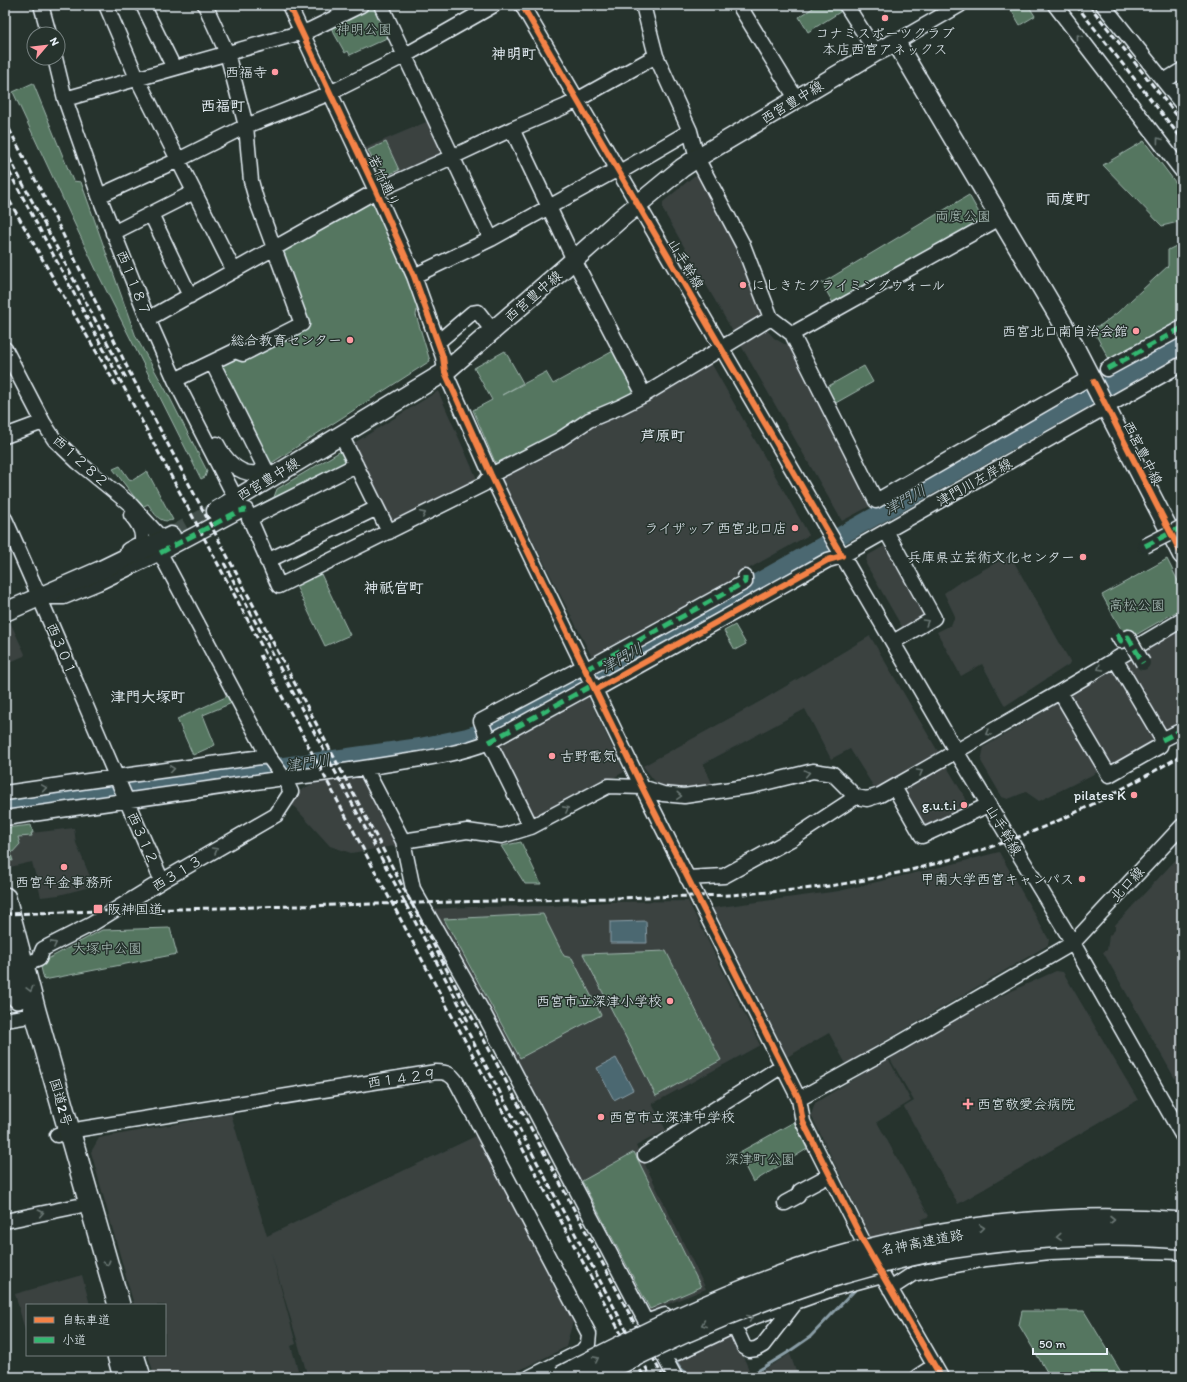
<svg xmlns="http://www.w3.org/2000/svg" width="1187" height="1382" viewBox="0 0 1187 1382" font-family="Itim,'Klee One',sans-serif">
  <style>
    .built { fill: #3a4241 }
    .green { fill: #557660; stroke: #9eb4ac }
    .water { fill: #4b6771; stroke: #8a9ea7 }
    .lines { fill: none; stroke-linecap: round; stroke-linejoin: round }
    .stream { stroke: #8a9ea7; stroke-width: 3 }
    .river { stroke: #4b6771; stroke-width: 18 }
    .major-tunnel { stroke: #43504b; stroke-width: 18; stroke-dasharray: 18 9; stroke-linecap: butt }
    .minor-casing { stroke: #e8f1f8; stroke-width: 17 }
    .major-casing { stroke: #e8f1f8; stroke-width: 21 }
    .highway-casing { stroke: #e8f1f8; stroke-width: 24 }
    .minor { stroke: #26332d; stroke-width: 14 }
    .major { stroke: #26332d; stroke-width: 18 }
    .highway { stroke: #26332d; stroke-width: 21 }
    .rail { stroke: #e8f1f8; stroke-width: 3; stroke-dasharray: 6 3; stroke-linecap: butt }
    .minor-bridge-casing { stroke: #e8f1f8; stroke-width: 17; stroke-linecap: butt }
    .highway-bridge-casing { stroke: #e8f1f8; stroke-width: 24; stroke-linecap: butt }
    .minor-bridge { stroke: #26332d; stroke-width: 14 }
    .highway-bridge { stroke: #26332d; stroke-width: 21 }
    .quiet { stroke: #33b770; stroke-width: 5; stroke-dasharray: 10 5; stroke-linecap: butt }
    .cycleway-casing { stroke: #26332d; stroke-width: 8 }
    .cycleway { stroke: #f48246; stroke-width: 6 }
    .oneway { stroke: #6a7674 }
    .poi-dot { fill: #ff9aa2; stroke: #26332d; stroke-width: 1.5 }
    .labels { text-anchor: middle; stroke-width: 3; stroke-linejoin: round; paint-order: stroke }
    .park-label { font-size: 14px; fill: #adc0bb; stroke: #26332d }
    .poi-label { font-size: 14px; fill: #e8f1f8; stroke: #26332d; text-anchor: end }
    .street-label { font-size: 14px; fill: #e8f1f8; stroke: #26332d }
    .neighbourhood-label { font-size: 15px; font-weight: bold; fill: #e8f1f8; stroke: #26332d }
    .water-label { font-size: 15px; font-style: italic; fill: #a9bac2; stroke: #26332d }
  </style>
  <rect width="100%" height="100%" fill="#26332d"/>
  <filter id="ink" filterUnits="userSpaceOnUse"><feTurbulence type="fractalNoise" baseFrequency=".025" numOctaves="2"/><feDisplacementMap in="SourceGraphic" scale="8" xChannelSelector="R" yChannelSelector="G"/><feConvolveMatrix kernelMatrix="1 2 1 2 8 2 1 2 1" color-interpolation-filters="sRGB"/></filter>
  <g filter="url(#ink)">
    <path class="built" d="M431 120 445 150 444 157 384 184 378 182 363 149Z
      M694 176H700L745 258 764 313 765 328 774 338 784 344 791 345 872 505 842 521 663 210V202Z
      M711 363 809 535 741 573 743 578 593 659 501 478 562 444 595 423 654 398V395Z
      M438 391 477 479 393 520 387 519 351 445Z
      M884 546 891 549 925 612 923 619 909 627H902L866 564 867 556Z
      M1010 555 1071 663 1005 706 982 664 961 676 937 632 951 625 955 616 944 593 957 584Z
      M11 624 25 654 24 656 5 664V626Z
      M1182 629V724L1096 773 1039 801 1026 792 1008 799 1002 797 981 761 984 747Z
      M870 636 970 806 925 831 896 782 877 792 850 749 831 759 805 709 703 764 713 785 671 789 657 784 643 766 761 701Z
      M586 692 624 772 536 820 496 741Z
      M349 777 365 778 400 845 351 853 330 846 290 802 296 793 319 780Z
      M74 828 76 843 94 886 59 895 41 897 32 862 10 867 8 860 10 861V854L20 844 18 837 31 836V833Z
      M999 852 1049 940 1048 945 846 1064 829 1033 787 1057 713 908 839 891 953 864Z
      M1182 853V1091L1103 952 1107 950 1109 936 1115 930V925Z
      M688 901 760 1045 652 1104 666 1130 636 1146 706 1289 648 1312 430 909 470 907 551 906 608 902Z
      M1056 971 1063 972 1138 1100 958 1204 904 1107 914 1101 889 1057 972 1009Z
      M888 1058 911 1101 877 1122 929 1216 921 1220 923 1228 872 1240 811 1115 815 1103Z
      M231 1114 267 1236 478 1135 574 1317 566 1347 506 1377H308L271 1252 296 1344 291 1346 300 1377H155L148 1355H165V1305H134L91 1152 99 1138Z
      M82 1275 90 1305H27V1337L15 1294Z
      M732 1332 750 1372 740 1377H698L694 1376 681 1367 675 1358Z
      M790 1354 798 1377H752Z"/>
    <path class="green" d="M370 5 377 7 391 36 350 55 348 51 345 53 330 26Z
      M812 5H836L840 12 808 32 799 17 813 8Z
      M1015 5H1028L1035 16 1020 25 1010 8Z
      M33 83 73 181 81 182 136 337 169 396 207 471 205 477 201 479 98 274 13 92Z
      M1144 141 1182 191V221L1162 226 1103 165Z
      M386 142 399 170 381 178 368 150Z
      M969 195 982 218 981 224 834 305 822 283Z
      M373 200 410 281 418 304 416 315 430 361 267 466 219 363 306 325 281 250Z
      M1182 243V318L1142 342 1109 359 1097 337 1088 329 1101 325 1117 313 1168 266V250Z
      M615 350 635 387 633 395 504 463 495 462 473 410 492 400 474 368 505 351 523 383 502 395 546 372 553 384Z
      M864 366 873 382 834 404 825 388Z
      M341 451 348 464 262 510 259 505 274 497 277 489Z
      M120 466 129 479 133 480 147 471 173 520C159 524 155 514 148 504L142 507 113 469Z
      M1167 559 1182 589 1181 609 1127 640 1102 595Z
      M320 572 350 635 325 646 295 584Z
      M735 625 746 644 735 650 724 631Z
      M228 696 232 703 203 715 215 745 193 755 177 719Z
      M31 825 33 833H31L32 836 18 837 20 844 11 854 13 861 8 860 5 850V828Z
      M521 842 541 884H525L501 846Z
      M543 914 564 956 572 958 601 1015 520 1058 444 919Z
      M170 928 177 954 44 980 40 963 102 930Z
      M666 951 721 1060 656 1096 583 954Z
      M794 1122 807 1149 753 1182 738 1153Z
      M634 1152 701 1287 650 1309 582 1181Z
      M1022 1311H1084L1124 1377H1050L1019 1325Z"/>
    <path class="water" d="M646 921 647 943H610V922Z
      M616 1058 633 1090 614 1100 597 1068Z"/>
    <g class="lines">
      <path class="stream" d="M673 1357 681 1369 692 1377
        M748 1377 787 1353 810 1337 856 1289"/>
      <path class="river" d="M5 805 420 747 467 737 503 725 1182 344"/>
      <path class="major-tunnel" d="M171 536 216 511"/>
      <g class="minor-casing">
        <path id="minor" d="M41 5 49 34
          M106 5 137 78 234 271
          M143 5 174 68
          M289 5 376 191 414 276 443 357 445 372 491 475 642 787 799 1099 803 1122 864 1243 941 1377
          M381 5 491 239
          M522 5 956 751 1073 943 1182 1135
          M643 5 656 56 690 131 697 158 743 245 771 318 792 334 876 501 1091 377
          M739 5 797 100
          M846 5 876 52
          M1055 5 1182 171
          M1103 5 1182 104
          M896 42 960 5
          M55 58 65 99 99 196 148 319 175 380 236 499
          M1164 81 1182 70
          M65 99 310 30 361 5
          M512 129 574 260 644 395
          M618 173 690 131
          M99 196 178 160 246 126 330 93 404 56 494 5
          M151 214 190 296
          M113 233 194 192
          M414 276 491 239 616 170
          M148 319 376 191 452 157 512 129 566 106 656 56
          M792 334 1000 218
          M438 342 472 313 478 312 493 331
          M5 349 43 422 54 439 78 462 131 505 163 540
          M212 362 266 470C263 471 260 472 257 473 239 476 224 458 217 444
          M1107 369 1182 328
          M175 380 235 351 243 354 302 324 256 199 251 181 246 126 227 53 205 5
          M341 435 389 532
          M5 436 43 422
          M5 519C59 639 108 761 162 881
          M249 519 356 465
          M886 531 934 618 893 642
          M128 550 141 543C145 533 138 523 131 515
          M267 561 377 508
          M43 597H64L98 583 160 553 239 511 246 510 279 586 484 484 491 475 559 440 589 420 620 407 644 395 771 318
          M585 670 745 582V577
          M1060 692 1109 775 1160 746 1162 740 1161 737 1115 659
          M1162 740 1182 730
          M365 768 403 841 413 889 484 1014 646 1322 665 1315
          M894 787 922 836 988 805
          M5 793 116 777 268 756
          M5 818 284 778C322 775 359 769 396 763 427 758 459 754 489 742L589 687 595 690 828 560 842 556 1182 364
          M531 827 489 742 481 721 583 667
          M403 841 467 831 502 836 531 827 608 786 642 787 663 794 684 796 752 786 813 771 833 774 856 797 867 799 880 795 1060 692 1182 620
          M687 878 724 876 795 837 856 797
          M24 965 39 959 43 949 92 924 162 881 276 815 291 792 284 778 268 756 160 553
          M5 1020 23 1017
          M799 1099 893 1047 1073 943 1182 826
          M57 1135 81 1129 436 1072C446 1072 452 1074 457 1083L589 1334 588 1344 582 1351 530 1377
          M645 1155 707 1114 782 1066
          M785 1203 798 1196 800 1191 830 1175
          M5 1221 78 1206
          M890 1289 913 1274 986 1259 1050 1252 1109 1250 1182 1252
          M734 1325 744 1347 749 1350 756 1349 763 1345 797 1301
          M666 1331 677 1353 751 1318 835 1288 882 1275
          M674 1346 662 1353 675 1377
          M917 1377 934 1366"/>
      </g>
      <g class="major-casing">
        <path id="major" d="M216 511 445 372 574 260 619 220 682 168 697 158 876 52 896 42 1063 324 1182 555
          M5 612 101 570 171 536"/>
      </g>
      <g class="highway-casing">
        <path id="highway" d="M5 898 35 1011 119 1305
          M5 952 18 998
          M118 1355 124 1377
          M133 1355 140 1377"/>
      </g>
      <use href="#minor" class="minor"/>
      <use href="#major" class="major"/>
      <use href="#highway" class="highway"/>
      <path class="rail" d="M1076 5 1182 139
        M1089 5 1182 122
        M5 121 56 220 129 371 663 1377
        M5 150 127 380
        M5 164 269 660
        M5 193 61 292 116 385
        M224 563 468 1021
        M260 655 644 1377
        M5 914 99 911 731 895C766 892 802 890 836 885 904 874 971 856 1034 831 1085 810 1135 783 1182 755
        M460 1017 651 1377"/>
      <g class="minor-bridge-casing">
        <path id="minor-bridge" d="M1145 546 1182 527
          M1117 634 1121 641 1128 637 1143 663"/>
      </g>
      <g class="highway-bridge-casing">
        <path id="highway-bridge" d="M602 1372C679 1332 760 1298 843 1273 872 1265 902 1256 931 1251 1011 1237 1101 1231 1182 1238
          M561 1377C641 1336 720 1296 805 1268 926 1229 1056 1212 1182 1223"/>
      </g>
      <use href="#minor-bridge" class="minor-bridge"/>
      <use href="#highway-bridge" class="highway-bridge"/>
      <path class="quiet" d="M1107 369 1182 328
        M1145 546 1182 527
        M160 553 239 511 246 510
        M1117 634 1121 641 1128 637 1143 663
        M585 670 745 582V577
        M1162 740 1182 730
        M489 742 589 687 595 690"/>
      <g class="cycleway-casing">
        <path id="cycleway" d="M289 5 376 191 414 276 443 357 445 372 491 475 642 787 799 1099 803 1122 864 1243 941 1377
          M522 5 842 556 828 560 595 690
          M1094 382 1182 555"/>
      </g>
      <use href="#cycleway" class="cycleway"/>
    </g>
    <defs><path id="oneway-chevron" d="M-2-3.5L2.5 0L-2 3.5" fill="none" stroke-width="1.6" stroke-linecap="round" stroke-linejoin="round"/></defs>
    <g class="oneway">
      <use href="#oneway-chevron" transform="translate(1079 37) rotate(-128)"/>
      <use href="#oneway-chevron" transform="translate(1159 140) rotate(-127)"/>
      <use href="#oneway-chevron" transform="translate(423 514) rotate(-27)"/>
      <use href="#oneway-chevron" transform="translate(926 622) rotate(-31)"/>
      <use href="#oneway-chevron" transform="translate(1100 668) rotate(149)"/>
      <use href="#oneway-chevron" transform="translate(988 733) rotate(150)"/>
      <use href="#oneway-chevron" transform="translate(172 769) rotate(-8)"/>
      <use href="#oneway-chevron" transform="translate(920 772) rotate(-30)"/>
      <use href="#oneway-chevron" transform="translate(807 773) rotate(-12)"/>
      <use href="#oneway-chevron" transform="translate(44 788) rotate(-9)"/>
      <use href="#oneway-chevron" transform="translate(679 796) rotate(4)"/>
      <use href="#oneway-chevron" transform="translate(566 809) rotate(-28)"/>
      <use href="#oneway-chevron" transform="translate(215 850) rotate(-30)"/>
      <use href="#oneway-chevron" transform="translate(54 944) rotate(-28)"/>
      <use href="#oneway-chevron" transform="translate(30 989) rotate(76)"/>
      <use href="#oneway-chevron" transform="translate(41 1213) rotate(-12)"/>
      <use href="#oneway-chevron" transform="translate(1112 1220)"/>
      <use href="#oneway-chevron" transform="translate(982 1228) rotate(-6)"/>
      <use href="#oneway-chevron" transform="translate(1059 1237) rotate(177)"/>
      <use href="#oneway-chevron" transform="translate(107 1263) rotate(75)"/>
      <use href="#oneway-chevron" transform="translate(750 1318) rotate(-22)"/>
      <use href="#oneway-chevron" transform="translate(704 1324) rotate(157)"/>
      <use href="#oneway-chevron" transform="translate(596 1359) rotate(-27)"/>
    </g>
  </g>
  <g class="poi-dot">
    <circle cx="885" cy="18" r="4"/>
    <circle cx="275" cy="72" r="4"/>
    <circle cx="743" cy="285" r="4"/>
    <circle cx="1136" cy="331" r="4"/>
    <circle cx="350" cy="340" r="4"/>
    <circle cx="795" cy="528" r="4"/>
    <circle cx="1083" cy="557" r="4"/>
    <circle cx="552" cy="756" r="4"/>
    <circle cx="1134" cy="795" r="4"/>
    <circle cx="964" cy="805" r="4"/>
    <circle cx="64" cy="867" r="4"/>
    <circle cx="1082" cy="879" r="4"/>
    <rect x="93" y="904" width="10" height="10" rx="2"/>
    <circle cx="670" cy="1001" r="4"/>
    <path d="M966 1098h4v4h4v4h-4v4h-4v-4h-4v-4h4z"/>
    <circle cx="601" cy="1117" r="4"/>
  </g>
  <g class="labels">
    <g class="park-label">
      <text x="364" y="34">神明公園</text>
      <text x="963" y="221">両度公園</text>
      <text x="1137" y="610">高松公園</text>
      <text x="107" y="953">大塚中公園</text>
      <text x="760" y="1164">深津町公園</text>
    </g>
    <g class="poi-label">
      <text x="885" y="38" text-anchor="middle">コナミスポーツクラブ<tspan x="885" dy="16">本店西宮アネックス</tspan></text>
      <text x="267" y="77">西福寺</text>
      <text x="751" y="290" text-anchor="start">にしきたクライミングウォール</text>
      <text x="1128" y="336">西宮北口南自治会館</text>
      <text x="342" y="345">総合教育センター</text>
      <text x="787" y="533">ライザップ 西宮北口店</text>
      <text x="1075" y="562">兵庫県立芸術文化センター</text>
      <text x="560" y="761" text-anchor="start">古野電気</text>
      <text x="1126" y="800">pilates K</text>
      <text x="956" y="810">g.u.t.i</text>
      <text x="1074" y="884">甲南大学西宮キャンパス</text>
      <text x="64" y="887" text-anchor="middle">西宮年金事務所</text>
      <text x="107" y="914" text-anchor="start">阪神国道</text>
      <text x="662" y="1006">西宮市立深津小学校</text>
      <text x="977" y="1109" text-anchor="start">西宮敬愛会病院</text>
      <text x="609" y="1122" text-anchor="start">西宮市立深津中学校</text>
    </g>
    <g class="street-label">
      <text transform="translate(792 102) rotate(-31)" y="5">西宮豊中線</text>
      <text transform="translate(384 181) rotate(65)" y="5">若竹通り</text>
      <text transform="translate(686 264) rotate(59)" y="5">山手幹線</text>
      <text transform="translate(134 283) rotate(68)" y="5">西１１８７</text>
      <text transform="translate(533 296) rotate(-41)" y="5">西宮豊中線</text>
      <text transform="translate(1143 453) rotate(63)" y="5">西宮豊中線</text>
      <text transform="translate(81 461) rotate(42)" y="5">西１２８２</text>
      <text transform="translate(268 479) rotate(-31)" y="5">西宮豊中線</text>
      <text transform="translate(974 482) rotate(-29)" y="5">津門川左岸線</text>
      <text transform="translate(62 649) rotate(67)" y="5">西３０１</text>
      <text transform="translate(1004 830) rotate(59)" y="5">山手幹線</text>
      <text transform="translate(143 838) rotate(66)" y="5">西３１２</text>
      <text transform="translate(177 873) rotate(-31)" y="5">西３１３</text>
      <text transform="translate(1127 884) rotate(-47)" y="5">北口線</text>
      <text transform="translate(402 1078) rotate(-8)" y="5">西１４２９</text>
      <text transform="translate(61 1102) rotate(74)" y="5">国道2号</text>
      <text transform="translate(922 1242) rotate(-11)" y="5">名神高速道路</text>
    </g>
    <g class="neighbourhood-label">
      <text x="514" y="59">神明町</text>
      <text x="223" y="111">西福町</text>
      <text x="1068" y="204">両度町</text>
      <text x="663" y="441">芦原町</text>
      <text x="394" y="593">神祇官町</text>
      <text x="148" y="702">津門大塚町</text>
    </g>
    <g class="water-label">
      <text transform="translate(905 500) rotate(-29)" y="5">津門川</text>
      <text transform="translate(622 658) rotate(-29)" y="5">津門川</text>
      <text transform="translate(308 763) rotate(-8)" y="5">津門川</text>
    </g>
  </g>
  <rect width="1187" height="1382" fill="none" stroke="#26332d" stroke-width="20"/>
  <rect x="10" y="10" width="1167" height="1362" fill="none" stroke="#e8f1f8" stroke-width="1.5" filter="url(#ink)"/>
  <rect x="26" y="1304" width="140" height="52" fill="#26332d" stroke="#747f7e"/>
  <rect x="34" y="1317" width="20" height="6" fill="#f48246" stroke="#747f7e"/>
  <text x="62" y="1324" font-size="12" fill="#e8f1f8">自転車道</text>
  <rect x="34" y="1337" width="20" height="6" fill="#33b770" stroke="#747f7e"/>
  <text x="62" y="1344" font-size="12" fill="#e8f1f8">小道</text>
  <g transform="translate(46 46) rotate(62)"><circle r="19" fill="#26332d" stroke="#747f7e"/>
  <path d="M0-3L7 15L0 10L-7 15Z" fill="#ff9aa2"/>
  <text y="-6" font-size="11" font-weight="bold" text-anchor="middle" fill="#e8f1f8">N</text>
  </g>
  <path d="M1033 1348v6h74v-6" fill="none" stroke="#e8f1f8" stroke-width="2"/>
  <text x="1039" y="1348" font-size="12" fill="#e8f1f8" stroke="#26332d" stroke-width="3" paint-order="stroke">50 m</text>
</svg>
